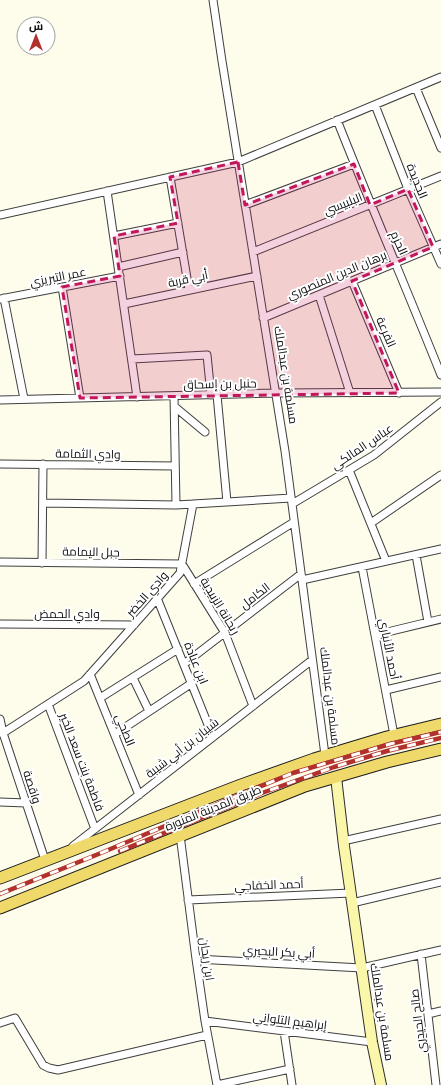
<svg xmlns="http://www.w3.org/2000/svg" width="441" height="1085" viewBox="0 0 441 1085" font-family="Georgia,Cairo,serif">
  <style>
    .lines { fill: none; stroke-linecap: round; stroke-linejoin: round }
    .street-casing { stroke: #3f3f3f; stroke-width: 9 }
    .secondary-casing { stroke: #2e2e2e; stroke-width: 12 }
    .primary-casing { stroke: #1d1d1d; stroke-width: 13 }
    .street { stroke: #fff; stroke-width: 7 }
    .secondary { stroke: #faf7ab; stroke-width: 10 }
    .primary { stroke: #efd96a; stroke-width: 11 }
    .rail-casing { stroke: #b2312d; stroke-width: 4.5 }
    .rail { stroke: #fff; stroke-width: 3; stroke-dasharray: 9; stroke-linecap: butt }
    .marked { fill: #c2185b; fill-opacity: 0.2; stroke: #c2185b; stroke-width: 3; stroke-dasharray: 8 5; stroke-linejoin: round }
    .labels { text-anchor: middle; stroke-width: 4; stroke-linejoin: round; paint-order: stroke }
    .street-label { font-size: 12px; fill: #0c0c0c; stroke: #fff }
  </style>
  <rect width="100%" height="100%" fill="#fefceb"/>
  <g class="lines">
    <g class="street-casing">
      <path id="street" d="M213 0 222 61 285 451 325 755
        M416 88 441 148
        M375 105 408 189 441 264
        M337 120C371 206 407 290 441 375
        M170 177 189 290
        M107 191 137 397
        M245 205 354 164
        M0 215 238 162 441 77
        M114 236 178 223
        M253 252 441 176
        M118 267 183 252
        M352 281 399 393
        M62 287 80 398
        M319 295 350 393
        M4 298 24 399
        M0 299 120 276
        M124 304 257 276
        M263 318 441 244
        M132 359 207 355 211 395
        M217 395 227 502
        M174 396 176 505
        M0 400 276 393 441 392
        M175 407 205 432
        M0 464 175 466
        M349 470 386 561
        M43 503 176 505 193 504
        M292 504 374 455 441 402
        M371 523 441 475
        M416 555 428 622
        M0 562 182 564 225 633 253 706
        M42 563 43 464
        M362 567 394 735
        M302 580 441 549
        M194 584 294 522
        M157 598 213 737
        M0 624 134 625
        M375 635 441 619
        M184 664 301 574
        M90 674 139 795
        M133 678 149 711
        M386 690 441 677
        M100 698 178 649
        M48 704 95 829
        M0 719 3 733 45 860
        M0 733H3L84 681 180 573 193 504 291 498
        M115 734 192 683
        M0 802 26 803
        M180 835 196 959 205 1021 217 1085
        M343 841 441 819
        M73 846 312 660
        M188 900 351 893
        M352 903 441 882
        M421 954 436 1085
        M196 959 362 968 441 950
        M428 1014 441 1011
        M205 1021 372 1042
        M0 1023 15 1018 43 1065 49 1068 58 1070 207 1035
        M284 1031 292 1085
        M217 1085 290 1069"/>
    </g>
    <g class="secondary-casing">
      <path id="secondary" d="M336 777 344 846 372 1042 381 1085"/>
    </g>
    <g class="primary-casing">
      <path id="primary" d="M0 878 241 785 314 759 387 737 441 724
        M0 908 305 786 387 762 441 749"/>
    </g>
    <use href="#street" class="street"/>
    <use href="#secondary" class="secondary"/>
    <use href="#primary" class="primary"/>
    <g class="rail-casing">
      <path id="rail" d="M120 851 262 793 334 767 387 751 441 738
        M0 894 101 853 210 807 293 773 390 744 441 732"/>
    </g>
    <use href="#rail" class="rail"/>
  </g>
  <path class="marked" d="M238 162 245 205 354 164 370 205 408 189 433 247 352 281 399 393 80 398 62 287 120 276 114 236 178 223 170 177Z"/>
  <g class="labels">
    <g class="street-label">
      <text transform="translate(417 181) rotate(68)" y="4">الجديدة</text>
      <text transform="translate(343 204) rotate(-22)" y="4">البلبيسي</text>
      <text transform="translate(399 243) rotate(66)" y="4">الحزم</text>
      <text transform="translate(337 275) rotate(-23)" y="4">برهان الدين المنصوري</text>
      <text transform="translate(58 277) rotate(-11)" y="4">عمر التبريزي</text>
      <text transform="translate(188 279) rotate(-12)" y="4">أبي قربة</text>
      <text transform="translate(386 332) rotate(67)" y="4">الفرعة</text>
      <text transform="translate(286 375) rotate(81)" y="4">مسلمة بن عبدالملك</text>
      <text transform="translate(220 384) rotate(-1)" y="4">حنبل بن إسحاق</text>
      <text transform="translate(362 447) rotate(-34)" y="4">عباس المالكي</text>
      <text transform="translate(88 454) rotate(1)" y="4">وادي الثمامة</text>
      <text transform="translate(91 552) rotate(1)" y="4">جبل اليمامة</text>
      <text transform="translate(147 594) rotate(-49)" y="4">وادي الخضر</text>
      <text transform="translate(255 596) rotate(-38)" y="4">الكامل</text>
      <text transform="translate(220 606) rotate(59)" y="4">ريحانة الزبيدية</text>
      <text x="67" y="618">وادي الحمض</text>
      <text transform="translate(389 649) rotate(79)" y="4">أحمد الأنباري</text>
      <text transform="translate(196 663) rotate(68)" y="4">ابن عبادة</text>
      <text transform="translate(330 696) rotate(83)" y="4">مسلمة بن عبدالملك</text>
      <text transform="translate(125 730) rotate(68)" y="4">الطحي</text>
      <text transform="translate(182 748) rotate(-38)" y="4">شيبان بن أبي شيبة</text>
      <text transform="translate(82 762) rotate(69)" y="4">فاطمة بنت سعد الخير</text>
      <text transform="translate(32 787) rotate(72)" y="4">واقصة</text>
      <text transform="translate(213 808) rotate(-22)" y="4">طريق المدينة المنورة</text>
      <text transform="translate(269 885) rotate(-2)" y="4">أحمد الخفاجي</text>
      <text transform="translate(279 952) rotate(3)" y="4">أبي بكر البحيري</text>
      <text transform="translate(207 959) rotate(82)" y="4">ابن ريحان</text>
      <text transform="translate(382 1012) rotate(81)" y="4">مسلمة بن عبدالملك</text>
      <text transform="translate(290 1021) rotate(7)" y="4">إبراهيم التلواني</text>
      <text transform="translate(418 1021) rotate(-97)" y="4">صالح الحيدري</text>
    </g>
  </g>
  <g transform="translate(36 36)"><circle r="19" fill="#ffffff" stroke="#9e9e9e"/>
  <path d="M0-3L7 15L0 10L-7 15Z" fill="#b2312d"/>
  <text y="-6" font-size="11" font-weight="bold" text-anchor="middle" fill="#0c0c0c">ش</text>
  </g>
</svg>
